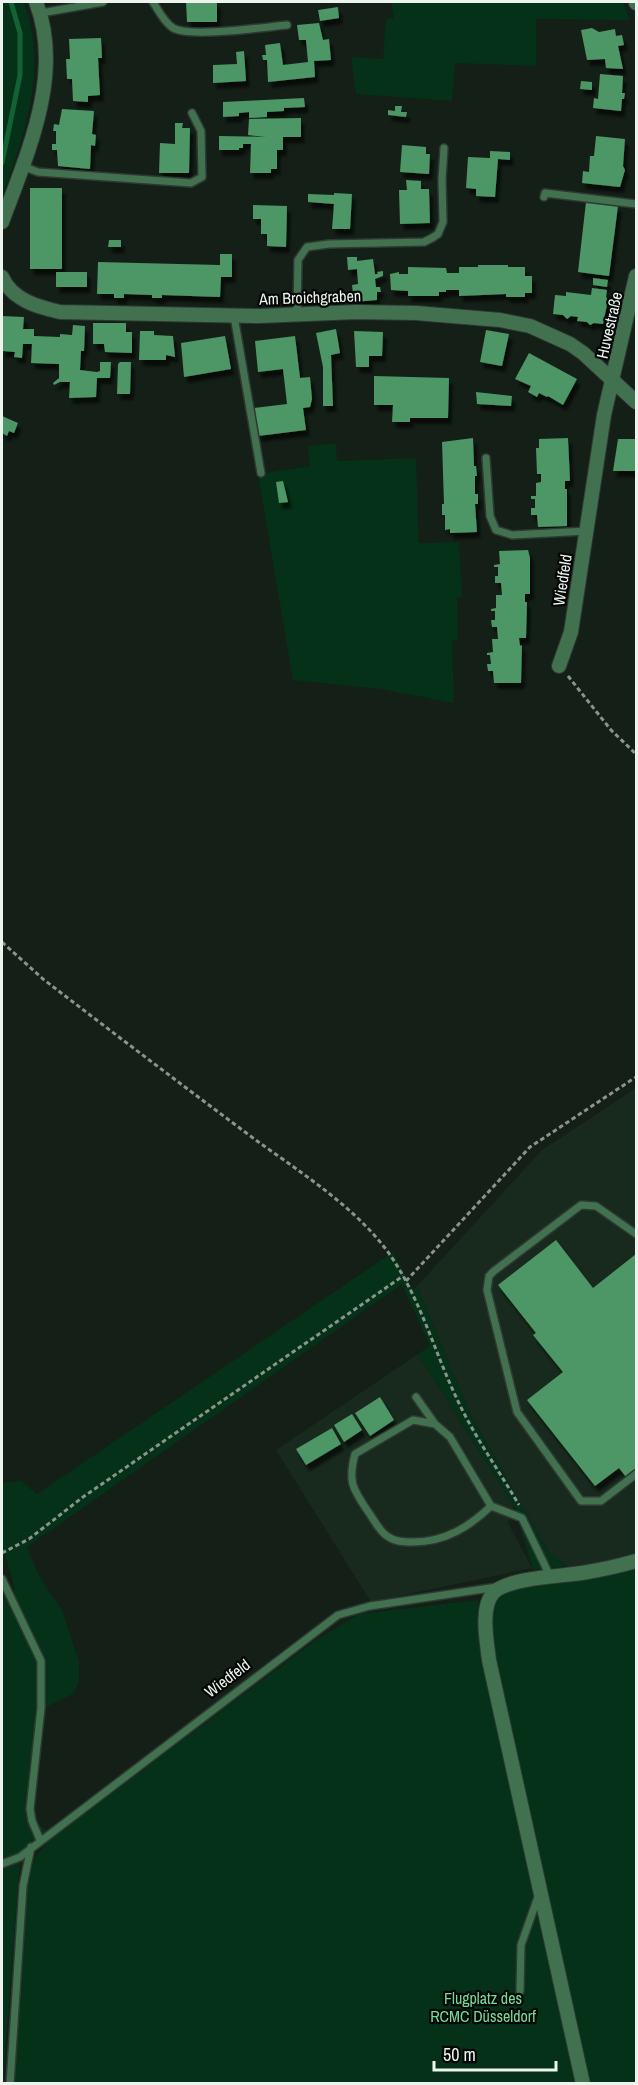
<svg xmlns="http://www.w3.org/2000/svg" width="638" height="2085" viewBox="0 0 638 2085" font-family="'Archivo Narrow',sans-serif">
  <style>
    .built { fill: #18291d }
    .green { fill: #043117 }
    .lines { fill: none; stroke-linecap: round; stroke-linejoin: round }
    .stream { stroke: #126234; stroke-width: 5 }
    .building { fill: #4d9665; filter: url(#shadow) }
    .service-casing { stroke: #2e3931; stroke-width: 10 }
    .minor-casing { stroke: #2e3931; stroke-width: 16 }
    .path { stroke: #8a938c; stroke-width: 3; stroke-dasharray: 4.5 3; stroke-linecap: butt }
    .service { stroke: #427150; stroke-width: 7 }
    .minor { stroke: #427150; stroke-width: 14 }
    .labels { text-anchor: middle; stroke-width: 4.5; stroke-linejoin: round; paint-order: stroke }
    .street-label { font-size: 16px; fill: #edf4ee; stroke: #040705 }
    .park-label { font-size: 16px; fill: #78dc98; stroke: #040705 }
  </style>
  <defs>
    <filter id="shadow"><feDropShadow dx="3.5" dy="6" stdDeviation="1.5" flood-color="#0009"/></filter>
  </defs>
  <rect width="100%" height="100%" fill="#141f17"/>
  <path class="built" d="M636 1088V1554L585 1566H568L555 1558 548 1551 470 1414 417 1286 542 1150Z
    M418 1354 514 1506 508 1523 532 1568 371 1602 276 1450Z"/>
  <path class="green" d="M2 2 24 3C49 66 24 137 2 197Z
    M391 2H623L630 20 536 19V66L455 63 452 101 356 94 351 57 383 59 386 19 394 18Z
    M336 443 337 461 416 458 419 543 459 542 462 597 457 598 458 640 452 641 454 703 381 689 293 680 258 474 310 466 308 446Z
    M393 1252 413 1289 417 1286 470 1414 548 1551 555 1558 568 1566 533 1570 514 1506 418 1354 430 1346 402 1284 27 1547 39 1576 62 1610 79 1662V1682L73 1694 46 1707 33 1809 34 1819 49 1833 20 1857 3 2084 2 2083V1596L3 1598 15 1590 6 1558 2 1550V1483L21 1481 37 1494Z
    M636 1565V2083H586L492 1658 490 1619 494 1601 508 1589Z
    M478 1600 579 2083 13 2084 28 1878 36 1856 50 1840 313 1642 359 1614Z"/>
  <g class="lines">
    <path class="stream" d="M2 163 20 75V33L11 2"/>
  </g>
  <path class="building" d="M186 2H217V22H187Z
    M338 7 339 18 320 21 318 10Z
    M319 23 323 40 329 39 331 60 314 61 315 77 268 82 267 60H263L262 55H266L265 45 280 43 283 65 308 62 306 40H299L297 25Z
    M592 28 599 32 615 29 616 36 622 35 624 45 618 46 623 69 606 68 605 59 587 60 581 30Z
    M101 38 102 58H98L100 95 88 96V102L73 101 72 79H67L66 59H70L69 39Z
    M244 51 246 81 213 83V65L237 64 236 52Z
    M600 74 623 76 622 93H625L624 99H622L621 111 593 108 594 98 598 99Z
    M581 81 592 82V90L580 89Z
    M304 98 305 107 284 108V111L267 112V117L249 118V112L239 113V116L223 117V102Z
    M395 106H402L401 112H407L406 117 388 115V110L395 111Z
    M62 109 94 111 92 134 96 135 95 146 91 145 90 169 58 166 57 150H52V144H56V131H53L54 124 59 125Z
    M301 118V137H283V150H277V169H271V173H250L251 144H243V148H239V150H219V136L266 137 248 135 249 119Z
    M175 123H183L182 128H190L189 173H159L160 143 175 144Z
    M596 136 625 139 623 166 625 170 620 187 582 183 583 171 589 172 590 156H594Z
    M402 145 426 147V154H430L429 174 400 172Z
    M490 151 510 152V160L498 159 495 197 476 196V189L466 188 468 157 490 158Z
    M406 180 421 181V189H429L430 223 400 224 399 190H407Z
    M30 188H62V269H30Z
    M334 193 352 194 350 229H332L334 204 308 202V194L334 195Z
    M586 202 618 206 609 276 578 272Z
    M253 205 287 206 286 247 267 246V234H261V219H253Z
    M109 240H121V247H108Z
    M220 254H232V277H221L220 297 162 295V298H152V295L124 294V298H114V294H97L98 262 220 265Z
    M347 257H357V261L373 259 375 274H378L377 272 383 271V276L375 279 376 287H380L381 292H377V300L354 302 352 285 358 284 357 269 348 270Z
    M478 265H508V267H525V276H532V293H525V297H506V294L459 296V290H446V292H439V296H408V291L391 290 390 274 399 272V274H408V267L446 268 447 273H459V267H478Z
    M56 272H87V287H56Z
    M593 278 608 280 607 287 593 285Z
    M592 288 607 290 606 297 608 300 603 324 594 323 590 325 587 322 577 321 578 317 571 316 567 319 563 315 553 314 555 295 566 296V292L591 295Z
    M2 316 24 317 23 329H34V336L60 337V334L72 335 73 325 85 326 84 351H81L80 370 97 372 100 371V362H111L110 378H97L96 397 69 398 70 382H60L54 385 53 383 59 378V364L31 363 32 344H23L22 358 14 357 15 352 2 351Z
    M93 323H126V332H132V353L105 352 104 344H93Z
    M336 329 340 353 331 355 333 406H323V367L316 333Z
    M486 330 509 334 502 366 480 362Z
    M140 331H154V335L173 336 175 357 166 355V360H139Z
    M354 331 383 332 382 356H369V367H356Z
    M225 336 231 369 184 377 181 343Z
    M295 336 300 378 310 377 312 399 310 407 303 408 306 430 258 436 254 408 287 404 283 369 258 372 255 341Z
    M529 353 577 379 563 405 548 396 547 397 539 393 537 397 528 392 531 386 515 379Z
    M120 362H131L130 394H117L118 364Z
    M374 376 449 378 448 418H410V422H392L393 405H374Z
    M476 392 512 396 511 406 477 404Z
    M2 416 18 423 14 433 9 431 7 436 2 433Z
    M473 438 474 466H476L477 476H475V494H478V504H475L477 532 450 533V529L445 530V515H442V504H444L442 442Z
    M568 438 570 481H565V489H567V526L538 527 537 515H531V508H535V499H531V496H536V483L541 482V474H537L536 448H539V439Z
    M618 439H636V471H613Z
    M283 481 288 502 279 503 276 482Z
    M528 550 530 558V594H525V602H527L526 638H519L520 646 522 645 521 683H494L493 671H488L487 664H491L490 655H487V653L493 652 492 639H498L497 627H492L491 620H495V611H491V609L496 608V595H502L501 583H495V576H498V567H494V565L500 564 499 551Z
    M556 1240 593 1288 636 1254V1468L626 1477 619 1468 595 1486 527 1400 563 1372 533 1335 536 1333 498 1285Z
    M380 1397 394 1420 370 1436 355 1413Z
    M352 1414 362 1430 344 1442 334 1425Z
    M332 1428 341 1444 306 1465 296 1449Z"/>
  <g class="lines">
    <g class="service-casing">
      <path id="service" d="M153 2C158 10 164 22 173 28 190 38 265 27 287 25
        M41 13 103 2
        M22 166 38 172 191 183 202 177 201 131 192 113
        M544 197 545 193 636 204
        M297 315 298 260 307 247 329 244 424 242 432 238 438 234 443 222 442 179 444 148
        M234 316 261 473
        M486 458 490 516 496 530 512 535 587 531
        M636 1234 596 1206 581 1205 494 1271 489 1276 487 1290 517 1412 581 1501H601L636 1474
        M416 1397 435 1424
        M491 1506C469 1527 445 1542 413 1542 404 1542 395 1542 387 1536 379 1531 373 1518 367 1510 352 1488 348 1481 355 1454L413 1420 435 1424 450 1437 491 1506 522 1518 550 1576
        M2 1579 41 1661V1708L30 1809 32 1821 40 1840
        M2 1864 20 1857 338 1615 370 1606 497 1587
        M520 1991 521 1945 539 1894
        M10 2084 23 1886 31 1847"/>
    </g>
    <g class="minor-casing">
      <path id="minor" d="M636 2V3
        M2 222C27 154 64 74 36 2
        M2 277C12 300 38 307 60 312L260 316 356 312 416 313 500 320 530 326 570 344 583 353 636 402
        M559 666 571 632 604 415 636 276
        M583 2084 489 1660C487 1642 480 1608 493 1593 507 1578 562 1576 582 1573 600 1570 619 1566 636 1561"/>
    </g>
    <path class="path" d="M568 676 611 730 636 754
      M2 942 43 979C112 1032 182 1085 253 1138 297 1170 351 1204 385 1248 419 1293 433 1349 457 1399 474 1436 498 1469 519 1505
      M406 1281 530 1147 636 1077
      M2 1553 29 1539 83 1497 403 1276"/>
    <use href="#service" class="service"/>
    <use href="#minor" class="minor"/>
  </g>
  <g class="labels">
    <g class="street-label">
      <text transform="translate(310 297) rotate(-2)" y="6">Am Broichgraben</text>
      <text transform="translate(609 325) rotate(-77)" y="6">Huvestraße</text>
      <text transform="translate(562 580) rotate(-81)" y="6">Wiedfeld</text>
      <text transform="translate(227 1678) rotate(-37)" y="6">Wiedfeld</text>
    </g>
    <g class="park-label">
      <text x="483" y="2004">Flugplatz des<tspan x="483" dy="18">RCMC Düsseldorf</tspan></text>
    </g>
  </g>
  <rect width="638" height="2085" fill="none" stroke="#edf4ee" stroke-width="6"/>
  <path d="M434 2061v9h122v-9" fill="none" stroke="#edf4ee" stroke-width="3"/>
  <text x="443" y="2061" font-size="18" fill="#edf4ee" stroke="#040705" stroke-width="4.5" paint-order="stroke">50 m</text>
</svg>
